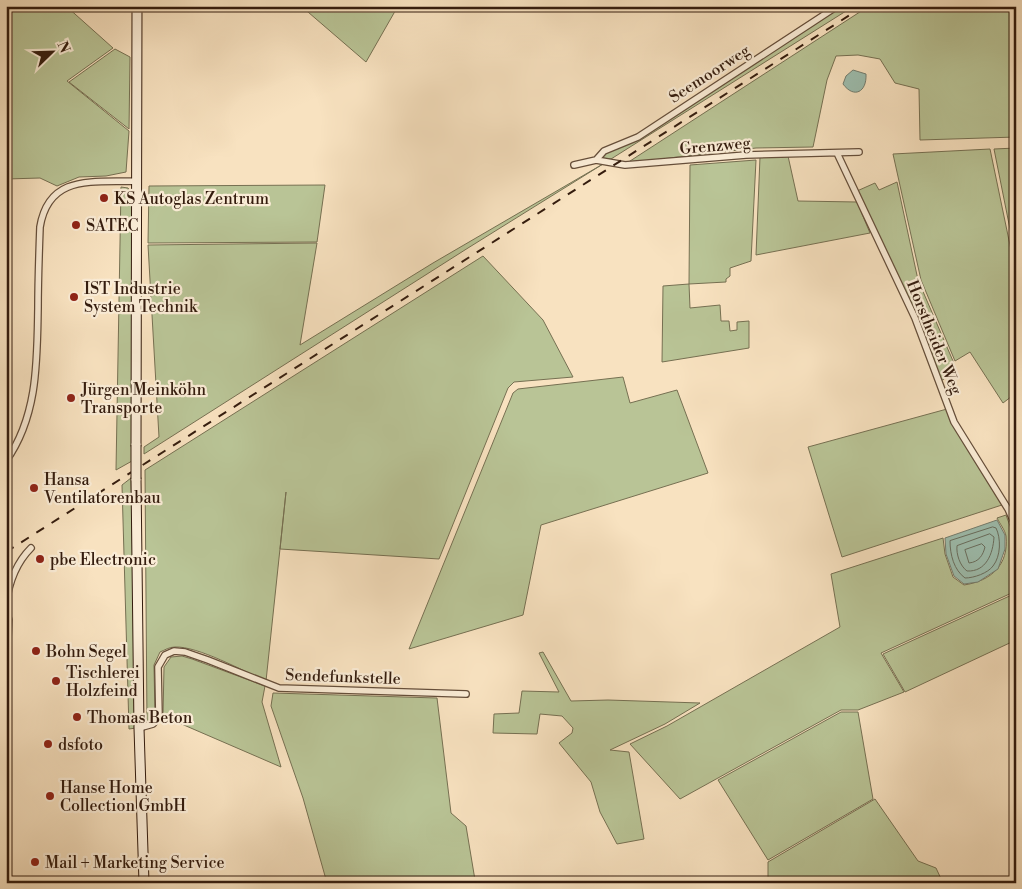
<svg xmlns="http://www.w3.org/2000/svg" width="1022" height="889" viewBox="0 0 1022 889" font-family="'Libre Bodoni',serif">
  <style>
    .green { fill: #b9c496; stroke: #767052 }
    .water { fill: #9dbeaf; stroke: #737d6f }
    .lines { fill: none; stroke-linecap: round; stroke-linejoin: round }
    .shore { stroke: #686d5e; stroke-width: 1 }
    .minor-casing { stroke: #654e3a; stroke-width: 8 }
    .secondary-casing { stroke: #341c0e; stroke-width: 11 }
    .minor { stroke: #faecd6; stroke-width: 5.5 }
    .secondary { stroke: #faecd6; stroke-width: 9 }
    .rail { stroke: #341c0e; stroke-width: 2; stroke-dasharray: 9 9; stroke-linecap: butt }
    .secondary-bridge-casing { stroke: #341c0e; stroke-width: 11; stroke-linecap: butt }
    .secondary-bridge { stroke: #faecd6; stroke-width: 9 }
    .poi-dot { fill: #8f2418; stroke: #faecd6; stroke-width: 2 }
    .labels { text-anchor: middle; stroke-width: 4.5; stroke-linejoin: round; paint-order: stroke }
    .street-label { font-size: 16px; fill: #341c0e; stroke: #faecd6 }
    .poi-label { font-size: 16px; fill: #341c0e; stroke: #faecd6; text-anchor: start }
  </style>
  <rect width="100%" height="100%" fill="#f8e2c0"/>
  <filter id="stains"><feTurbulence type="fractalNoise" baseFrequency=".004" numOctaves="4"/><feColorMatrix values="0 0 0 0 .2 0 0 0 0 .09 0 0 0 0 .02 0 0 0 .5 -.17"/></filter>
  <radialGradient id="worn" r=".72"><stop offset=".6" stop-color="#630" stop-opacity="0"/><stop offset="1" stop-color="#630" stop-opacity=".3"/></radialGradient>
  <path class="green" d="M6 6H66L113 48 67 81 129 131 126 172 106 176 79 177 57 186 40 178 6 179Z
    M301 6H398L366 62Z
    M843 6H854L611 159 602 158V155L639 138 837 9Z
    M869 6H1016V137L920 140 919 89 895 83 880 59 858 55 836 56 827 80 813 147 756 148 627 163Z
    M115 49 130 57 129 129 69 82Z
    M1016 148V259L994 149Z
    M990 149 1016 274V393L1003 403 970 352 955 361 921 280 893 154Z
    M788 156 798 201 857 202 870 233 756 255 760 157Z
    M756 160 751 261 730 268V276L726 279V282L689 284 690 308 720 305 721 321H729L730 331 737 330V322L749 321V348L662 362 663 286 689 284 690 165Z
    M603 164 468 248 144 454V447L159 437 148 245 317 243 300 345 433 263Z
    M897 182 918 280 953 361 954 372 941 381 857 191 875 183 879 190Z
    M325 185 317 242 148 243 149 186Z
    M121 187 128 188 132 194V461L116 470Z
    M483 256 543 320 573 377 514 382 508 388 439 559 280 549 286 492 266 681C243 671 198 646 175 647 169 647 165 650 160 652L154 665 155 717 152 721 147 723 145 470Z
    M623 377 630 403 677 390 708 473 541 525 523 615 409 649 513 393 518 389Z
    M947 409 1005 504 842 557 808 447Z
    M131 478 136 728 129 729 122 485Z
    M1006 515 1016 542V591L881 653 904 692 858 710H841L680 799 630 744 667 726 840 627 831 574 943 538 945 554 953 577 964 585C991 581 1009 565 1006 536 1005 530 1000 524 997 518Z
    M1016 593V640L905 692 883 654Z
    M543 652 571 701 608 700 700 703 665 724 610 750 629 752 644 839 617 844 600 812 591 782 559 743 572 733 573 728 562 716 540 714 537 734 493 733 494 714 519 713 522 691 559 692 539 653Z
    M182 656 192 659 265 686 262 702 281 767 163 716 164 667 171 657Z
    M273 693 437 698 451 813 466 826 475 880 547 881V883H327L303 798 271 706Z
    M841 712H858L873 799 768 860 718 780Z
    M875 799 918 861 936 868 943 883H768V862Z"/>
  <path class="water" d="M853 70 866 74C867 92 854 99 843 84L846 76Z
    M997 520 1005 535V549L998 569 978 582 964 584 954 576 946 554 945 538Z"/>
  <g class="lines">
    <path class="shore" d="M993 527 996 528C1001 538 1001 556 993 566 988 573 974 578 965 578 954 570 950 555 950 541Z
      M990 534 994 537C993 554 986 572 967 571 960 566 956 554 957 546Z
      M982 544 985 547C983 555 979 562 969 563L965 550Z"/>
    <g class="minor-casing">
      <path id="minor" d="M837 153 915 318 954 422 1008 509 1016 527
        M596 160 604 151 638 137 836 7
        M574 165 596 160 625 165 746 155 859 152
        M6 461C38 416 37 361 38 308 38 281 39 254 40 227 49 173 94 183 137 181
        M6 604C9 582 16 563 31 548
        M6 612 9 620 6 668
        M139 728 153 724 159 717 158 667 165 655 174 651 185 652 208 660 279 688 466 694"/>
    </g>
    <g class="secondary-casing">
      <path id="secondary" d="M136 445 137 6
        M136 479 139 728 144 883"/>
    </g>
    <use href="#minor" class="minor"/>
    <use href="#secondary" class="secondary"/>
    <path class="rail" d="M6 552 864 6"/>
    <g class="secondary-bridge-casing">
      <path id="secondary-bridge" d="M136 445V479"/>
    </g>
    <use href="#secondary-bridge" class="secondary-bridge"/>
  </g>
  <g class="poi-dot">
    <circle cx="104" cy="198" r="5"/>
    <circle cx="76" cy="225" r="5"/>
    <circle cx="74" cy="297" r="5"/>
    <circle cx="71" cy="398" r="5"/>
    <circle cx="34" cy="488" r="5"/>
    <circle cx="40" cy="559" r="5"/>
    <circle cx="36" cy="651" r="5"/>
    <circle cx="56" cy="681" r="5"/>
    <circle cx="77" cy="717" r="5"/>
    <circle cx="48" cy="744" r="5"/>
    <circle cx="50" cy="796" r="5"/>
    <circle cx="35" cy="862" r="5"/>
  </g>
  <g class="labels">
    <g class="street-label">
      <text transform="translate(709 73) rotate(-33)" y="6">Seemoorweg</text>
      <text transform="translate(715 145) rotate(-5)" y="6">Grenzweg</text>
      <text transform="translate(935 337) rotate(68)" y="6">Horstheider Weg</text>
      <text transform="translate(343 676) rotate(2)" y="6">Sendefunkstelle</text>
    </g>
    <g class="poi-label">
      <text x="114" y="204">KS Autoglas Zentrum</text>
      <text x="86" y="231">SATEC</text>
      <text x="84" y="294">IST Industrie<tspan x="84" dy="18">System Technik</tspan></text>
      <text x="81" y="395">Jürgen Meinköhn<tspan x="81" dy="18">Transporte</tspan></text>
      <text x="44" y="485">Hansa<tspan x="44" dy="18">Ventilatorenbau</tspan></text>
      <text x="50" y="565">pbe Electronic</text>
      <text x="46" y="657">Bohn Segel</text>
      <text x="66" y="678">Tischlerei<tspan x="66" dy="18">Holzfeind</tspan></text>
      <text x="87" y="723">Thomas Beton</text>
      <text x="58" y="750">dsfoto</text>
      <text x="60" y="793">Hanse Home<tspan x="60" dy="18">Collection GmbH</tspan></text>
      <text x="45" y="868">Mail + Marketing Service</text>
    </g>
  </g>
  <rect width="1022" height="889" fill="none" stroke="#f8e2c0" stroke-width="25"/>
  <rect x="8" y="8" width="1007" height="874" fill="none" stroke="#341c0e" stroke-width="2.5"/>
  <rect x="12" y="12" width="997" height="864" fill="none" stroke="#341c0e"/>
  <g transform="translate(52 52) rotate(67)" stroke="#faecd6" stroke-width="4" paint-order="stroke">
  <path d="M0-4L9 19L0 12L-9 19Z" fill="#341c0e"/>
  <text y="-8" font-size="14" font-weight="bold" text-anchor="middle" fill="#341c0e">N</text>
  </g>
  <rect width="100%" height="100%" filter="url(#stains)"/>
  <rect width="100%" height="100%" fill="url(#worn)"/>
</svg>
